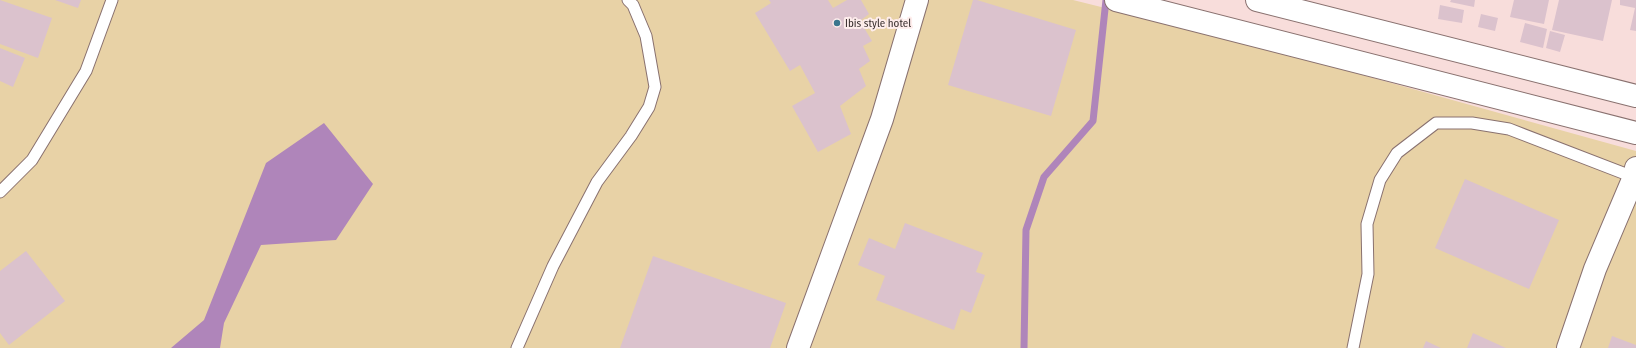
<svg xmlns="http://www.w3.org/2000/svg" width="1636" height="348" viewBox="0 0 1636 348" font-family="'Fira Sans Condensed',sans-serif">
  <style>
    .green { fill: #e8d2a6 }
    .water { fill: #af85ba }
    .lines { fill: none; stroke-linecap: round; stroke-linejoin: round }
    .stream { stroke: #af85ba; stroke-width: 7 }
    .building { fill: #dbc2cd }
    .service-casing { stroke: #89716f; stroke-width: 13 }
    .minor-casing { stroke: #89716f; stroke-width: 24 }
    .service { stroke: #fff; stroke-width: 11 }
    .minor { stroke: #fff; stroke-width: 22 }
    .poi-dot { fill: #3b768e; stroke: #feedec; stroke-width: 1.5 }
    .labels { text-anchor: middle; stroke-width: 4; stroke-linejoin: round; paint-order: stroke }
    .poi-label { font-size: 11px; fill: #382e2d; stroke: #feedec; text-anchor: start }
  </style>
  <rect width="100%" height="100%" fill="#f8dddb"/>
  <path class="green" d="M0 0H1073L1258 46 1636 151V348H0Z"/>
  <path class="water" d="M324 123 373 184 336 240 261 245 224 323 220 348H171L204 320 266 163Z"/>
  <g class="lines">
    <path class="stream" d="M1024 348 1026 230 1044 177 1093 121 1106 0"/>
  </g>
  <path class="building" d="M0 0 52 18 38 58 0 44Z
    M55 0H81L78 8Z
    M769 0H828L833 8 847 0H861L869 14 860 21 872 41 863 46 870 61 859 69 866 86 840 106 851 134 818 152 792 106 815 93 800 65 790 71 755 13 771 3Z
    M973 0H977L1076 30 1051 116 948 85Z
    M1451 0H1475L1474 7 1450 2Z
    M1514 0H1549L1544 24 1510 17Z
    M1559 0H1612L1603 41 1552 30Z
    M1620 0H1636V31L1630 30 1635 8 1620 5Z
    M1440 5 1464 10 1462 23 1438 19Z
    M1481 14 1498 18 1495 31 1478 27Z
    M1525 23 1547 29 1543 48 1520 42Z
    M1550 31 1565 35 1560 52 1546 48Z
    M0 48 25 58 13 87 0 81Z
    M1465 179 1559 220 1529 289 1435 248Z
    M905 223 983 253 976 272 985 275 971 313 961 309 954 330 876 300 885 276 858 265 869 238 895 249Z
    M26 251 65 301 9 345 0 333V271Z
    M653 256 786 303 770 348H620Z
    M1473 333 1506 348H1467Z
    M1612 336 1636 345V348H1608Z
    M1426 341 1441 348H1423Z"/>
  <g class="lines">
    <g class="service-casing">
      <path id="service" d="M0 192 32 160 86 71 112 0
        M517 348 553 266 597 182 631 136 649 107 655 87 646 36 633 5 628 0
        M1353 348 1368 274 1367 224 1380 180 1397 153 1436 123H1472L1509 129 1636 178"/>
    </g>
    <g class="minor-casing">
      <path id="minor" d="M1116 0 1636 133
        M1257 0 1636 96
        M798 348 882 119 917 0
        M1568 348 1595 269 1634 177 1636 168"/>
    </g>
    <use href="#service" class="service"/>
    <use href="#minor" class="minor"/>
  </g>
  <circle class="poi-dot" cx="837" cy="23" r="4"/>
  <g class="labels">
    <g class="poi-label">
      <text x="845" y="27">Ibis style hotel</text>
    </g>
  </g>
</svg>
